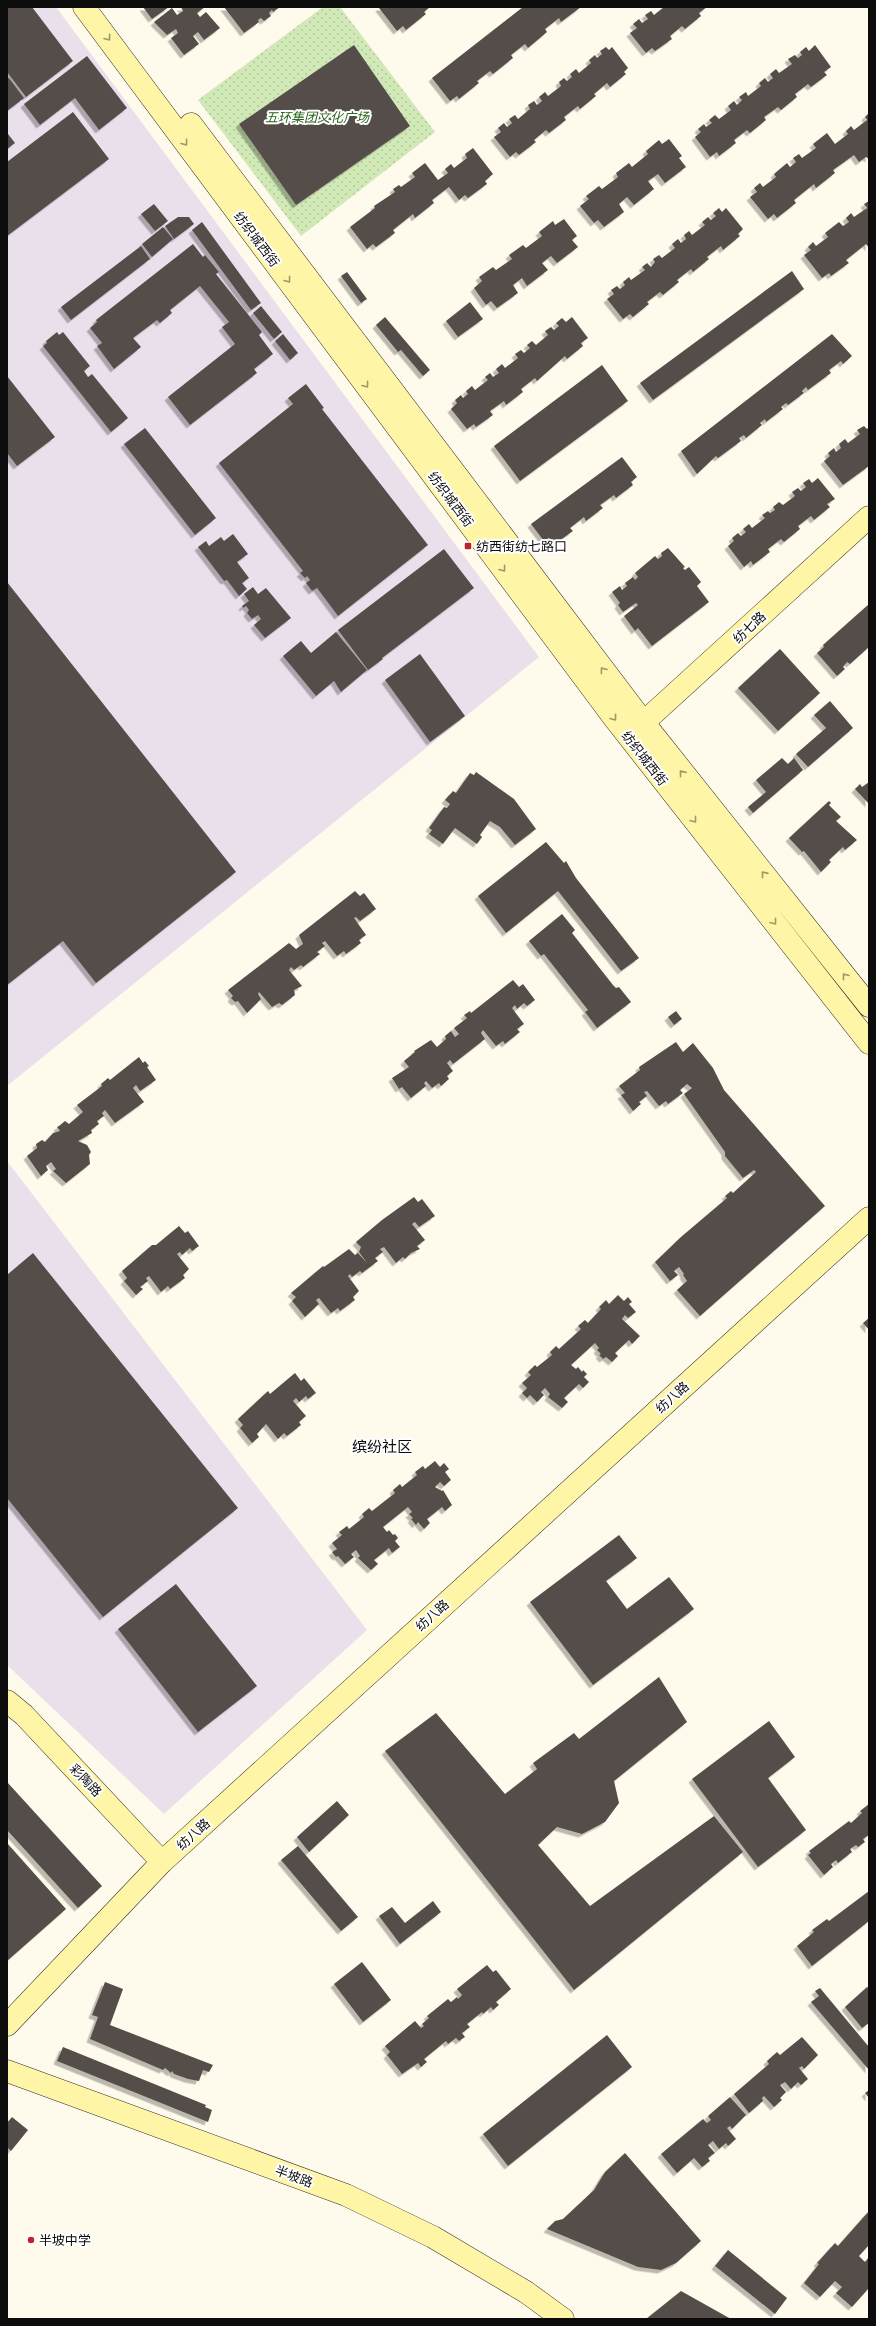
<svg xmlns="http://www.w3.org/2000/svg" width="876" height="2326" viewBox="0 0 876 2326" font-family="Merriweather,'Noto Sans SC',serif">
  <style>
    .industrial { fill: #eae0ec }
    .park { fill: url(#park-dots) }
    .building { fill: #554d49; filter: url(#shadow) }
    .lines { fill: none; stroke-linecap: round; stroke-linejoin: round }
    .secondary-casing { stroke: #2e2e2e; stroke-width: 23 }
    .secondary { stroke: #fff5a7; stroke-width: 22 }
    .oneway { stroke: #9e9869 }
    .poi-dot { fill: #be232c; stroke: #fff; stroke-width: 1.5 }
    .labels { text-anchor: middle; stroke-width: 4; stroke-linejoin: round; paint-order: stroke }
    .park-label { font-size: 13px; font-style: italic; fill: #2c651c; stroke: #fff }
    .street-label { font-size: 13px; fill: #0c0c0c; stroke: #fff }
    .poi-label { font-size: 13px; fill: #0c0c0c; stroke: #fff; text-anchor: start }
    .quarter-label { font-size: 15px; fill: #0c0c0c; stroke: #fff }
  </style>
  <defs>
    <pattern id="park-dots" width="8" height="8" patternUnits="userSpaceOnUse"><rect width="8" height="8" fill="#d1e9b6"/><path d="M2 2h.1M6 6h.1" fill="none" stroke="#b2c79b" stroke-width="1.8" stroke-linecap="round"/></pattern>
    <filter id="shadow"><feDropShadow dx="-3.5" dy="3.5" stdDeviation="0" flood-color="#0004"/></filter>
  </defs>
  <rect width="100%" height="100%" fill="#fffbec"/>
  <path class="industrial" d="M7 7H56L539 657 7 1086Z
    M7 1161 367 1630 164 1814 7 1665Z"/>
  <path class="park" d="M323 7H340L435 132 301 236 198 100Z"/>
  <path class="building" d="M7 7H32L73 61 26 97 7 72Z
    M143 7H169L152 19Z
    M181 7H205L197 13 200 17 206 12 220 28 204 40 198 32 193 36 199 44 184 55 171 38 178 33 176 29 167 35 154 22 172 8 177 15 183 11Z
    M224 7H280L273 12 272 10 269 13 271 16 264 21 261 18 258 20 259 22 244 33Z
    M380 7H430L424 12 426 14 406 30 403 26 397 31 379 8Z
    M523 7H581L561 22 559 18 545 29 547 32 528 48 525 44 511 55 513 58 493 74 490 71 477 81 479 83 459 99 457 96 450 101 432 78Z
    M664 7H707L699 13 701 16 685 29 682 26 670 36 672 39 655 51 652 48 646 53 630 33 637 28 633 24 639 19 642 23 648 19 645 15 651 11 654 15Z
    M354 45 410 126 296 205 239 124Z
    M815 45 831 67 824 72 827 75 811 87 808 84 795 94 797 97 781 110 778 107 764 117 766 120 750 133 747 130 734 140 736 143 719 156 717 152 710 157 695 137 701 132 698 129 704 124 706 127 712 123 709 120 715 115 719 119 731 110 728 106 734 101 737 105 742 100 739 97 746 92 748 96 761 86 759 83 765 78 768 82 773 78 770 74 776 69 779 73 792 64 788 59 795 55 798 58 802 55 800 52 806 47 809 51Z
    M606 47 609 50 612 47 628 68 624 72 626 74 610 87 607 83 594 94 596 96 580 109 578 106 564 117 566 120 549 133 546 130 534 140 536 142 519 155 516 152 510 157 494 137 501 132 498 128 504 123 507 127 512 123 509 119 515 115 518 119 530 109 528 105 534 101 537 105 542 101 539 97 545 92 548 96 561 86 559 82 564 78 567 81 572 77 570 74 576 69 579 73 591 63 589 60 595 55 597 58 602 54 600 51Z
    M87 56 127 108 99 130 75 98 40 125 24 104Z
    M9 78 24 98 7 111V79Z
    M73 112 109 159 7 236V162Z
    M869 113V159L866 157 859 162 854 155 833 170 835 173 816 188 814 184 794 200 796 203 777 218 774 214 768 219 750 197 757 192 754 188 760 183 763 187 776 177 774 174 787 163 790 167 796 162 793 158 799 154 802 158 816 148 813 144 827 133 835 144 848 134 846 131 851 126 854 130 867 120 865 117Z
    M8 134 15 143 7 149V135Z
    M669 139 682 156 679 158 686 167 665 183 658 174 648 181 654 189 634 205 627 197 619 204 624 212 604 227 598 220 594 223 580 206 589 199 586 196 599 186 602 189 618 177 616 173 629 163 632 167 648 154 646 151 659 140 662 144Z
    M473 148 493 174 485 181 487 184 468 198 465 195 459 200 449 187 432 200 434 203 415 218 413 214 393 230 395 233 376 247 373 244 367 249 350 227 375 208 374 206 395 192 393 189 399 185 401 187 415 177 412 173 425 163 438 180 448 173 445 169 451 164 454 168 467 158 465 154Z
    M869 201V248L866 244 846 260 849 263 831 276 829 273 822 278 804 255 811 250 808 247 813 242 816 246 828 237 825 233 839 222 843 226 849 222 846 218 851 213 854 217 867 208 864 204Z
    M154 204 168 221 155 231 141 214Z
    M719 208 722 212 726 208 743 229 738 234 740 236 723 250 721 246 707 257 709 259 693 272 691 269 677 280 679 282 663 295 660 292 647 302 649 304 633 317 630 314 623 319 607 299 614 294 611 290 617 286 620 289 625 285 623 282 629 277 631 280 645 270 642 267 647 263 651 267 655 262 653 259 659 255 662 258 675 248 672 244 678 239 681 243 686 239 684 235 689 231 692 235 705 225 702 222 708 217 711 220 716 216 713 213Z
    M178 217H189L194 224 174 239 165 226Z
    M564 219 577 236 572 240 578 247 557 263 551 256 542 263 548 270 527 286 522 278 513 285 518 293 497 308 491 301 486 305 474 288 482 281 479 277 493 267 496 270 512 259 509 255 523 245 526 248 542 236 539 232 553 221 555 225Z
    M202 222 261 303 251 310 192 230Z
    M163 227 173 239 152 257 142 244Z
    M193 244 203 257 205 255 219 272 216 274 262 332 259 335 273 354 254 369 257 373 190 425 168 397 235 344 222 327 229 322 200 286 170 310 172 313 160 323 157 320 133 338 141 347 114 369 97 346 102 343 90 328 97 322 96 320Z
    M141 246 150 259 71 320 61 307Z
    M792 271 804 289 653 400 640 383Z
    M347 272 367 299 361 303 341 276Z
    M470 302 483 319 458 337 446 321Z
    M261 306 282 332 274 339 253 313Z
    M385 317 430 370 423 376 401 350 398 352 376 325Z
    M572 317 588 338 581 343 583 346 567 359 565 356 537 381 535 378 521 389 523 392 506 405 504 401 490 411 493 415 476 427 474 424 467 429 451 409 457 403 455 400 461 395 463 398 468 394 466 391 472 386 475 390 488 380 485 377 490 373 493 377 499 373 496 369 502 364 505 368 518 358 515 354 521 350 524 353 530 348 527 345 532 341 536 345 548 335 545 331 551 327 554 330 559 326 556 323 562 318 566 322Z
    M57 332 59 335 63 332 90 366 84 371 88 377 92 374 128 418 111 432 43 346 47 343 46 341Z
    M283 334 298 353 290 360 275 341Z
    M832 334 852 356 843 364 841 361 829 370 831 373 808 390 806 387 802 391 804 393 788 405 786 403 781 407 783 409 766 422 765 419 760 423 762 425 746 438 744 435 739 438 741 441 718 458 716 456 697 474 681 451Z
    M602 365 628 401 520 481 494 446Z
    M7 376 55 437 17 466 7 453Z
    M306 384 324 408 322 409 428 545 338 616 317 588 312 591 306 583 310 580 307 576 305 578 300 573 303 571 219 463 293 404 288 398Z
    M864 426 867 429 869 427V466L843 485 824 461 830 456 828 453 834 448 836 452 841 448 839 444 845 439 848 443 860 434 857 430Z
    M145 428 216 518 195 535 124 444Z
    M622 457 637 477 631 482 633 485 616 498 614 495 600 505 603 508 586 521 584 517 570 528 573 531 556 543 554 540 547 545 531 524Z
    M818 478 835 499 827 504 830 507 814 520 811 516 798 526 800 529 784 542 781 539 768 549 770 552 753 565 751 561 744 567 728 546 734 541 732 538 738 533 741 536 746 532 743 529 749 524 752 528 765 518 762 515 768 511 770 513 775 510 773 507 779 502 783 505 795 496 792 492 798 488 801 491 806 487 803 483 809 479 812 483Z
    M233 534 248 554 237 562 249 578 242 583 247 589 239 596 227 580 224 581 198 547 206 541 209 546 221 537 224 541Z
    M668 548 685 567 683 568 685 570 689 567 701 582 697 586 709 602 652 646 638 628 635 631 624 616 638 605 636 603 623 612 618 605 620 603 612 592 620 586 622 590 627 586 625 583 633 577 635 580 638 577 635 573 655 556 658 559 662 556 661 553Z
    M444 549 474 588 382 658 383 659 368 670 338 630Z
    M7 582 236 872 96 983 63 941 7 985Z
    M253 587 258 594 266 588 291 618 265 638 254 625 261 619 258 615 252 619 247 613 249 610 246 606 243 608 242 606 249 601 244 594Z
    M869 604V647L850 664 847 662 843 667 845 669 837 676 817 653 824 647 823 645Z
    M336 632 367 670 341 692 334 681 316 696 283 656 301 641 311 653Z
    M780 649 820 693 778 731 738 688Z
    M420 654 465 716 430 742 385 680Z
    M830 701 853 728 808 767 796 754 826 728 814 715Z
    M782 758 788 764 794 758 803 770 753 813 748 807 766 792 756 780Z
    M476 772 514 799 536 829 515 845 500 827 490 821 480 835 482 837 477 844 455 828 443 844 429 834 432 830 429 828 444 807 447 808 450 804 445 800 453 791 456 793 470 773 474 775Z
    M869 782V804L855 789 860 784 862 787Z
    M829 801 831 803 829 805 841 817 836 821 857 840 845 850 843 847 829 860 831 862 821 872 804 851 802 852 789 838Z
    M546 842 564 863 566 861 576 878 639 958 621 971 558 891 506 933 478 896Z
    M355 891 360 896 364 893 376 909 360 921 356 917 354 918 366 935 359 940 361 943 346 954 344 951 337 956 325 941 322 943 325 946 317 952 320 954 303 967 301 965 294 970 291 967 289 970 302 986 294 990 295 995 282 1005 279 1003 272 1007 259 992 258 994 261 999 247 1013 238 1001 235 1002 231 998 233 996 228 990 289 943 296 949 303 944 299 935Z
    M562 914 575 930 572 933 613 985 616 988 619 987 631 1002 597 1028 585 1012 588 1010 544 954 541 956 529 941Z
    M513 980 519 987 523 984 535 1000 527 1006 524 1003 517 1009 515 1005 512 1008 524 1024 517 1029 520 1032 505 1044 503 1041 496 1046 483 1030 481 1033 485 1039 453 1064 450 1060 447 1063 453 1071 447 1076 449 1079 441 1086 439 1083 432 1088 426 1081 424 1083 426 1086 411 1098 402 1087 399 1089 392 1078 409 1067 404 1061 415 1052 414 1051 431 1040 437 1047 446 1039 445 1036 451 1031 455 1037 459 1034 454 1028 467 1018 464 1015 470 1011 471 1013Z
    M676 1011 682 1019 674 1025 668 1017Z
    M676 1042 683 1052 693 1043 713 1068 724 1090 825 1206 700 1316 677 1290 687 1281 683 1275 684 1274 679 1267 674 1271 678 1275 670 1281 655 1262 681 1237 727 1198 725 1196 731 1191 733 1193 756 1172 754 1170 743 1178 725 1156V1152L684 1094 692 1088 687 1084 680 1090 683 1093 668 1104 666 1101 659 1106 647 1091 644 1092 647 1096 639 1102 641 1104 633 1111 621 1095 625 1093 619 1086 640 1070 639 1067Z
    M139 1057 143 1063 145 1061 149 1066 147 1067 156 1080 140 1091 136 1085 133 1088 144 1102 115 1123 105 1110 102 1113 104 1116 97 1121 99 1124 91 1130 92 1133 78 1141 87 1145 91 1152 89 1155 90 1164 66 1183 53 1171 56 1169 51 1162 46 1166 48 1170 41 1176 27 1156 37 1148 36 1144 42 1140 45 1142 53 1133 60 1131 57 1127 59 1126 65 1121 69 1124 83 1112 77 1105 102 1086 101 1084 108 1078 110 1080Z
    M414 1197 418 1202 422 1199 435 1216 419 1227 415 1222 412 1224 425 1240 417 1246 420 1249 411 1253 405 1259 403 1257 396 1263 384 1247 380 1249 383 1252 375 1258 378 1261 362 1273 360 1271 352 1277 350 1274 348 1276 359 1291 353 1297 355 1300 340 1311 338 1308 331 1313 319 1298 316 1300 319 1304 305 1317 292 1301 296 1297 291 1293 323 1266 324 1267 349 1249 355 1255 358 1253 367 1263 359 1252 361 1247 356 1242 382 1220Z
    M179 1226 185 1233 188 1231 199 1246 192 1251 190 1248 182 1255 180 1252 177 1254 189 1269 183 1275 185 1278 170 1289 168 1286 161 1292 149 1276 146 1278 148 1281 140 1287 143 1289 136 1295 124 1281 127 1278 122 1271 152 1245H156Z
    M33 1253 238 1508 103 1617 7 1498V1275Z
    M618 1295 624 1301 628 1297 632 1302 629 1304 636 1312 628 1318 625 1315 622 1319 640 1336 632 1344 629 1340 615 1353 618 1356 612 1362 606 1357 603 1359 599 1355 601 1354 597 1350 599 1348 595 1343 571 1365 576 1369 578 1367 582 1372 583 1370 587 1374 584 1377 589 1382 583 1388 579 1384 564 1398 568 1402 562 1408 548 1397 550 1394 545 1388 541 1392 544 1395 537 1402 530 1395 527 1398 522 1393 527 1388 522 1383 531 1375 528 1372 535 1365 537 1367 552 1355 550 1352 556 1346 559 1349 581 1329 578 1326 585 1320 588 1323 601 1309 599 1307 606 1300 609 1304Z
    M869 1318V1330L863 1323Z
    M295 1373 301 1381 304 1378 316 1393 308 1399 306 1396 299 1402 296 1398 293 1401 306 1416 299 1422 301 1425 287 1436 284 1433 278 1439 266 1424 257 1434 259 1437 252 1443 240 1428 243 1425 238 1419 268 1391 270 1394Z
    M435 1461 440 1467 444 1463 449 1469 445 1472 451 1480 444 1486 440 1482 435 1487 442 1491 443 1490 452 1505 445 1511 442 1507 427 1519 430 1523 424 1529 418 1522 416 1525 411 1519 413 1518 409 1514 412 1512 408 1507 383 1527 387 1532 389 1530 393 1535 395 1534 398 1538 395 1541 400 1547 392 1553 389 1548 374 1560 378 1564 371 1570 358 1558 360 1556 356 1550 351 1554 354 1557 345 1564 338 1556 336 1557 332 1552 337 1549 332 1543 342 1535 339 1532 347 1526 349 1529 364 1517 362 1514 369 1508 372 1511 395 1493 393 1490 400 1484 402 1487 417 1475 415 1472 423 1466 425 1469Z
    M619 1535 637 1558 606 1581 627 1609 669 1577 694 1609 593 1685 530 1602Z
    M176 1584 257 1686 198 1732 118 1629Z
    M659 1677 687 1722 614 1781 619 1803 605 1822 582 1834 557 1827 538 1845 590 1906 714 1816 743 1852 574 1990 385 1751 436 1713 505 1794 537 1769 533 1763 574 1733 579 1739Z
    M769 1721 795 1757 768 1778 806 1830 758 1867 692 1779Z
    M7 1782 102 1886 78 1908 7 1830Z
    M337 1801 349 1815 309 1852 297 1837Z
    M869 1804V1835L863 1839 865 1842 858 1847 856 1845 850 1849 852 1852 838 1863 836 1860 831 1864 833 1867 824 1875 808 1855 811 1853 809 1851 849 1821 851 1823 862 1813 860 1811Z
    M7 1843 66 1909 7 1961Z
    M298 1846 358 1917 341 1931 281 1860Z
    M869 1891V1921L812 1966 797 1946 814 1932 812 1930 827 1919 829 1921Z
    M433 1901 441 1912 400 1944 379 1916 392 1907 405 1923Z
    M362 1962 391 2000 363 2022 334 1984Z
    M487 1965 493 1972 496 1970 511 1989 496 2002 499 2005 493 2010 491 2007 483 2014 482 2012 467 2024 470 2027 462 2033 465 2037 459 2041 456 2038 448 2044 446 2041 424 2059 427 2062 421 2067 418 2063 402 2074 387 2055 390 2052 385 2046 415 2021 421 2028 424 2026 422 2024 429 2018 427 2016 448 1999 451 2002 457 1997 458 1999 462 1995 457 1989Z
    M105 1982 123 1989 110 2025 213 2065 209 2072 203 2070 199 2081 188 2079 174 2074 172 2071 171 2073 165 2068 163 2070 90 2039 98 2017 92 2015Z
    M867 1987 869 1988V2023L862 2028 845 2007Z
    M820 1988 869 2047V2070L811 2002 819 1996 815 1991Z
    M607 2035 632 2067 508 2166 483 2134Z
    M802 2037 818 2055 804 2069 802 2066 799 2068 808 2079 801 2085 798 2082 791 2089 785 2082 780 2085 786 2092 780 2098 782 2100 774 2107 764 2096 762 2098 763 2101 749 2113 734 2094 769 2064 767 2061 777 2052 780 2055Z
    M63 2047 206 2105 205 2107 212 2110 208 2122 57 2061Z
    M869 2090V2098L865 2093Z
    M730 2097 746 2115 732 2129 730 2126 727 2128 736 2139 728 2146 726 2143 719 2149 713 2141 708 2145 715 2153 708 2158 710 2161 702 2167 694 2158 677 2173 661 2154 703 2119 707 2123 711 2120 708 2116Z
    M12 2117 28 2130 11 2151 7 2147V2123Z
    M625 2153 701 2241 676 2263 661 2270 638 2267 547 2229 555 2221 563 2219 594 2190 605 2172Z
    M869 2211V2245L859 2256 865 2262 869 2257V2288L852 2307 836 2293 842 2287 835 2281 820 2297 804 2283 819 2264 817 2263 835 2243 838 2246Z
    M728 2250 787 2298 775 2314 715 2266Z
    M681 2291 731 2319H646Z"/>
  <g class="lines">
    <g class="secondary-casing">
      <path id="secondary" d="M84 7 614 718 869 1043
        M191 124 644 723 869 1006
        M632 733 869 517
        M7 1701 24 1715 162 1862
        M7 2025 162 1862 869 1218
        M7 2071 346 2195 433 2237 526 2292 563 2319"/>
    </g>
    <use href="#secondary" class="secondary"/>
  </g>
  <defs><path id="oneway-chevron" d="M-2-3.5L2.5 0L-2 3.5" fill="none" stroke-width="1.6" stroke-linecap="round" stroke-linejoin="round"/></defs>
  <g class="oneway">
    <use href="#oneway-chevron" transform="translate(108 38) rotate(53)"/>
    <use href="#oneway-chevron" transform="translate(185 143) rotate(53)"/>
    <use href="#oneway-chevron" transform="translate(288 280) rotate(53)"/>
    <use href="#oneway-chevron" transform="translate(366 385) rotate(53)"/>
    <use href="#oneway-chevron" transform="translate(503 569) rotate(53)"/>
    <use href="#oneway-chevron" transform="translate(603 670) rotate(-127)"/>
    <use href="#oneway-chevron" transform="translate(614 718) rotate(53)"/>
    <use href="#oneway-chevron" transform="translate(682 773) rotate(-129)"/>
    <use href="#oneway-chevron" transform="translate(694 820) rotate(52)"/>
    <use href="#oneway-chevron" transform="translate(764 874) rotate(-129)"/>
    <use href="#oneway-chevron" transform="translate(774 922) rotate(52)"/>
    <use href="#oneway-chevron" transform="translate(845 976) rotate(-128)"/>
  </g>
  <g class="poi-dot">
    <rect x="464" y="542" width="8" height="8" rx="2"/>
    <circle cx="31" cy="2240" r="4"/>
  </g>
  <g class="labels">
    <g class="park-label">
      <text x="317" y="122">五环集团文化广场</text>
    </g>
    <g class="street-label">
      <text transform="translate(257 239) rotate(53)" y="5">纺织城西街</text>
      <text transform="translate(451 499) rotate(53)" y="5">纺织城西街</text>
      <text transform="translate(749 627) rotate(-43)" y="5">纺七路</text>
      <text transform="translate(645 758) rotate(52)" y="5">纺织城西街</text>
      <text transform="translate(672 1397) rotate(-42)" y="5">纺八路</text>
      <text transform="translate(432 1615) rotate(-42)" y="5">纺八路</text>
      <text transform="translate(86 1780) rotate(46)" y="5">彩陶路</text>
      <text transform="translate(193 1834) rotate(-42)" y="5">纺八路</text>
      <text transform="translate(294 2176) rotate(20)" y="5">半坡路</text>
    </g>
    <g class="poi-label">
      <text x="476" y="551">纺西街纺七路口</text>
      <text x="39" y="2245">半坡中学</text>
    </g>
    <g class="quarter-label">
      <text x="382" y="1452">缤纷社区</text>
    </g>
  </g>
  <rect width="876" height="2326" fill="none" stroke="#0c0c0c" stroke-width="16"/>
</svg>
